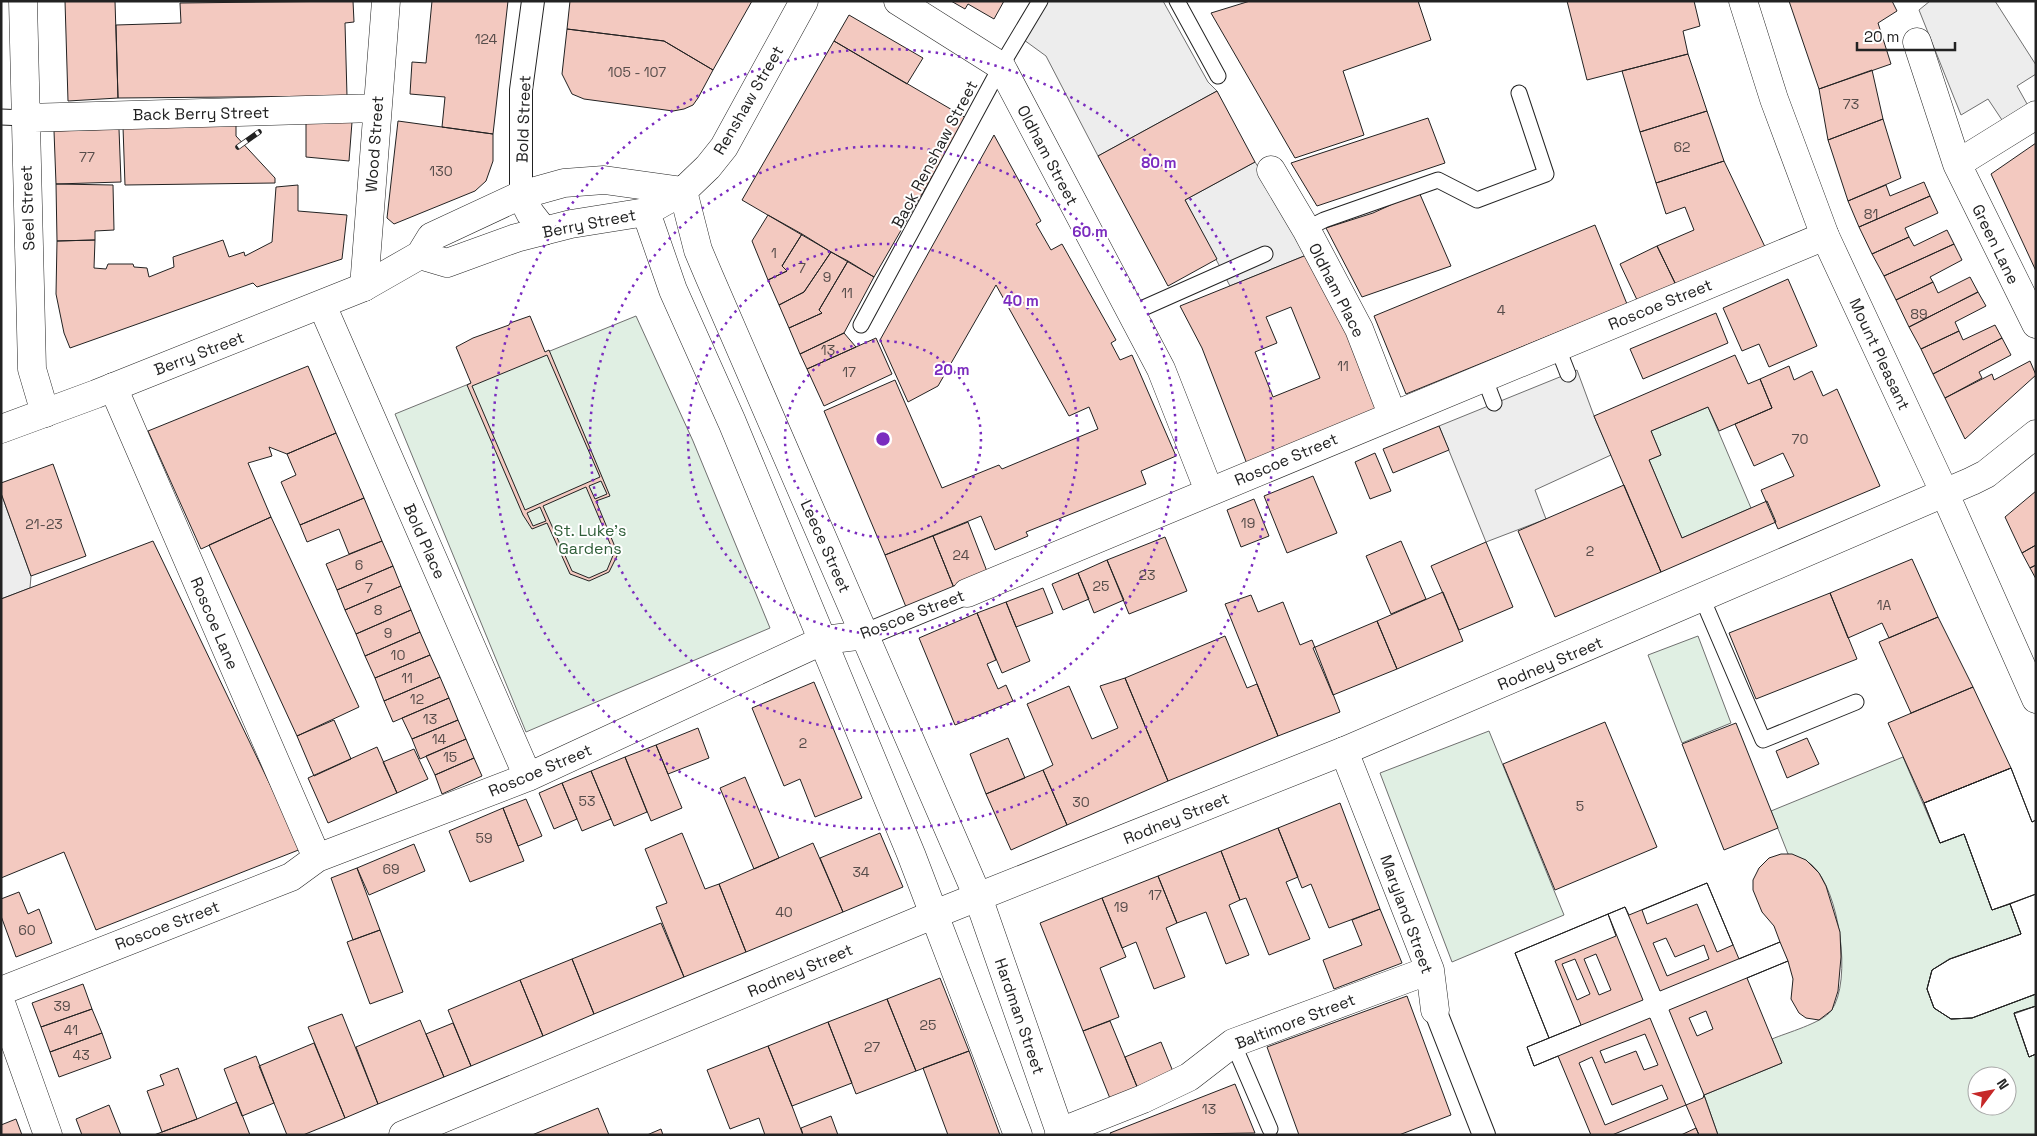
<svg xmlns="http://www.w3.org/2000/svg" width="2037" height="1136" viewBox="0 0 2037 1136" font-family="'Space Grotesk',sans-serif">
  <style>
    .green { fill: #e0efe3; stroke: #6f6f6f; fill-rule: evenodd }
    .parking { fill: #ededed; stroke: #6f6f6f }
    .building { fill: #f3c9c0; stroke: #222; fill-rule: evenodd }
    .lines { fill: none; stroke-linecap: round; stroke-linejoin: round }
    .service-casing { stroke: #222; stroke-width: 17 }
    .pedestrian-casing { stroke: #222; stroke-width: 24 }
    .minor-casing { stroke: #222; stroke-width: 29 }
    .tertiary-casing { stroke: #222; stroke-width: 29 }
    .primary-casing { stroke: #222; stroke-width: 29 }
    .service { stroke: #fff; stroke-width: 15 }
    .pedestrian { stroke: #fff; stroke-width: 22 }
    .minor { stroke: #fff; stroke-width: 28 }
    .tertiary { stroke: #fff; stroke-width: 28 }
    .primary { stroke: #fff; stroke-width: 28 }
    .rail-casing { stroke: #222; stroke-width: 5.5 }
    .rail { stroke: #fff; stroke-width: 4; stroke-dasharray: 11; stroke-linecap: butt }
    .ring { fill: none; stroke: #7b2cbf; stroke-width: 2.5; stroke-dasharray: 2.5 5 }
    .labels { text-anchor: middle; stroke-width: 4; stroke-linejoin: round; paint-order: stroke }
    .number-label { font-size: 14px; fill: #564c4a }
    .street-label { font-size: 16px; fill: #222; stroke: #fff }
    .park-label { font-size: 16px; fill: #2f5e38; stroke: #fff }
    .centre { fill: #7b2cbf; stroke: #fff; stroke-width: 2.5 }
    .ring-label { font-size: 15px; text-anchor: middle; font-weight: bold; fill: #7b2cbf; stroke: #fff; stroke-width: 4; stroke-linejoin: round; paint-order: stroke }
  </style>
  <rect width="100%" height="100%" fill="#fff"/>
  <path class="green" d="M636 316 693 441 770 628 526 732 395 414Z
    M1708 407 1751 508 1682 538 1649 460 1661 455 1651 431Z
    M1698 636 1731 723 1682 743 1648 655Z
    M1489 731 1564 915 1452 962 1380 773Z
    M1903 757 1940 843 1964 834 1992 910 2010 904 2021 934 1949 959 1932 970 1927 989 1934 1008 1951 1019 1972 1018 2036 994V1006L2014 1014 2029 1057 2036 1054V1135H1718L1704 1095 1782 1063 1772 1039C1786 1033 1822 1023 1831 1011 1853 981 1839 889 1812 865 1805 859 1797 857 1788 854L1771 811ZM1977 1076H2007V1106H1977Z"/>
  <path class="parking" d="M1046 1H1163L1208 82 1217 91 1098 156 1046 56 1024 40Z
    M1930 1H1995L2036 65V74L2017 86 2031 111 2006 126 1988 99 1961 115 1919 10Z
    M1255 162 1314 252 1230 286 1185 200Z
    M1577 370 1594 416 1611 455 1535 490 1546 519 1486 542 1439 426Z
    M1 493 31 576 30 588 1 599Z"/>
  <path class="building" d="M65 1H115L118 98 68 101Z
    M353 1 354 22 345 23 347 96 118 98 116 25 181 23 180 3Z
    M432 1H508L493 134 442 127 445 97 410 94 412 62 426 63Z
    M570 1H752L713 70 664 41 567 29Z
    M951 1H1004L994 19 968 4 965 9Z
    M1250 1H1418L1431 40 1343 71 1364 135 1295 158 1211 13Z
    M1567 1H1694L1700 26 1683 31 1688 54 1587 80Z
    M1789 1H1892L1897 11 1878 23 1891 64 1819 89Z
    M849 15 923 58 907 84 834 41Z
    M567 29 664 41 713 70 698 98 693 105 684 109 673 111 584 99 572 94 562 74Z
    M834 41 966 118 874 277 742 200Z
    M1688 54 1707 111 1640 132 1622 71Z
    M1872 70 1883 119 1828 140 1819 89Z
    M1217 91 1255 162 1185 200 1217 259 1168 286 1098 156Z
    M1707 111 1724 161 1656 183 1640 132Z
    M1428 118 1445 163 1317 206 1291 163Z
    M1883 119 1901 178 1848 201 1828 140Z
    M398 121 493 134V161L486 181 475 191 394 224 387 218Z
    M352 122 349 161 306 157V123Z
    M236 123V136L275 178V183L125 185 123 127Z
    M119 129 121 182 56 184 54 131Z
    M994 135 1041 221 1036 224 1051 250 1062 244 1116 340 1111 343 1120 360 1132 355 1176 456 1141 471 1146 484 1026 532 1028 536 995 550 981 516 885 555 824 411 895 380 942 488 999 465 1002 469 1098 429 1089 407 1069 416 996 285 938 386 908 402 880 340Z
    M2036 143V271L1991 174Z
    M1724 161 1766 249 1676 285 1657 246 1694 230 1685 207 1666 214 1656 183Z
    M1924 182 1930 196 1859 227 1848 201 1886 185 1890 196Z
    M56 184 113 185 114 230 95 231V240L57 241Z
    M298 185V211L347 215 342 259 257 287 253 283 70 348 64 333 56 294 57 241 95 240 94 268 106 269 108 264H133L134 267 147 268 149 277 174 267 173 257 223 240 229 257 244 252 245 256 272 242 276 187Z
    M1419 192 1451 266 1362 297 1326 228 1373 213Z
    M1930 196 1938 213 1905 228 1909 237 1872 254 1859 227Z
    M768 215 802 234 782 266 787 271 768 280 752 241Z
    M1595 225 1627 304 1406 394 1374 316Z
    M1947 230 1954 244 1884 276 1872 254 1909 237 1914 246Z
    M802 234 831 252 804 292 779 305 768 280 787 271 782 266Z
    M1954 244 1962 260 1930 277 1933 282 1896 300 1884 276Z
    M1657 246 1676 285 1638 302 1620 264Z
    M831 252 848 261 819 310 822 313 789 328 779 305 804 292Z
    M1314 252 1387 406 1247 464 1202 348 1180 306ZM1291 307 1320 378 1273 397 1255 352 1277 343 1266 317Z
    M848 261 874 277 844 333 800 354 789 328 822 313 819 310Z
    M1970 277 1978 292 1909 327 1896 300 1933 282 1938 293Z
    M1788 279 1817 346 1769 367 1759 344 1742 351 1723 308Z
    M1978 292 1986 306 1955 322 1959 331 1921 349 1909 327Z
    M1716 313 1728 343 1643 379 1630 349Z
    M530 316 545 352 549 350 610 496 596 501 618 554 609 572 589 581 570 574 547 523 532 529 523 515 467 385 471 383 456 347 473 338 509 325 510 323ZM547 355 600 477 525 510 472 386ZM601 481 607 494 595 499 589 486ZM586 487 614 553 607 570 589 578 572 571 543 506ZM540 507 546 521 533 526 527 513Z
    M1995 325 2002 338 1933 374 1921 349 1959 331 1963 340Z
    M844 333 856 347 807 369 800 354Z
    M876 338 892 374 824 406 807 369Z
    M2002 338 2011 355 1979 372 1982 378 1945 398 1933 374Z
    M1735 355 1748 384 1760 379 1772 408 1719 431 1708 407 1651 431 1661 455 1649 460 1682 538 1767 501 1776 522 1661 572 1594 416Z
    M2030 361 2036 375 1965 439 1945 398 1992 374 1994 380Z
    M308 366 336 433 287 454 269 447 272 456 248 463 271 517 201 549 148 431Z
    M1789 366 1794 380 1812 371 1823 396 1837 389 1880 486 1778 529 1761 490 1794 476 1783 453 1754 466 1735 424 1772 408 1760 379Z
    M1439 426 1449 450 1393 473 1383 449Z
    M336 433 364 498 300 525 281 482 296 475 287 454Z
    M1375 453 1391 491 1370 499 1355 462Z
    M53 464 86 556 31 576 1 493V483Z
    M1313 476 1337 533 1287 553 1264 496Z
    M1624 485 1661 572 1555 617 1518 531Z
    M2036 491V545L2022 553 2005 517Z
    M364 498 382 541 349 554 339 529 307 542 300 525Z
    M1254 499 1269 536 1241 547 1227 510Z
    M271 517 359 707 297 736 209 545Z
    M968 522 988 574 954 588 933 536Z
    M933 536 954 588 906 607 885 555Z
    M1165 537 1187 591 1129 614 1107 560Z
    M153 541 301 849 96 930 64 852 1 878V599Z
    M382 541 393 566 337 590 326 564Z
    M1401 541 1426 599 1391 614 1366 556Z
    M1486 542 1513 607 1459 630 1431 566Z
    M2036 545V565L2030 568 2022 553Z
    M1912 559 1938 617 1889 638 1882 623 1848 638 1830 593Z
    M1107 560 1124 600 1094 613 1078 573Z
    M2036 565V579L2030 568Z
    M393 566 401 586 345 610 337 590Z
    M1078 573 1089 599 1063 610 1052 584Z
    M401 586 411 610 356 634 345 610Z
    M1043 588 1053 613 1016 627 1006 602Z
    M1443 592 1463 641 1397 669 1377 621Z
    M1830 593 1857 659 1756 699 1729 633Z
    M1251 595 1258 612 1283 602 1300 645 1312 640 1340 712 1278 736 1225 604Z
    M1006 602 1030 661 1002 673 977 613Z
    M411 610 420 632 365 656 356 634Z
    M977 613 996 660 987 664 998 689 1006 685 1013 701 955 725 919 638Z
    M1938 617 1973 687 1911 713 1879 642Z
    M1377 621 1397 669 1333 695 1313 648Z
    M420 632 430 655 375 678 365 656Z
    M1225 636 1247 688 1257 684 1278 736 1168 781 1125 678Z
    M430 655 440 677 384 701 375 678Z
    M440 677 449 698 393 722 384 701Z
    M1125 678 1168 781 1067 825 1043 770 1053 765 1027 704 1069 686 1092 739 1118 728 1100 686Z
    M814 682 862 798 815 817 800 779 784 786 752 708Z
    M1973 687 2011 768 1924 803 1888 723Z
    M449 698 458 720 412 739 402 718Z
    M334 720 351 759 314 776 297 736Z
    M458 720 466 739 420 759 412 739Z
    M1605 722 1657 847 1555 890 1503 764Z
    M1736 723 1778 828 1724 850 1682 744Z
    M698 728 709 758 668 774 656 745Z
    M1008 738 1025 778 986 794 970 754Z
    M1807 738 1819 764 1787 778 1776 751Z
    M466 739 474 758 435 775 426 756Z
    M656 745 682 808 651 821 625 757Z
    M377 747 397 793 328 823 308 778Z
    M414 749 428 779 397 793 383 762Z
    M625 757 647 812 614 826 591 771Z
    M474 758 482 776 442 794 435 775Z
    M2011 768 2032 822 2036 820V894L1992 910 1964 834 1940 843 1924 803Z
    M2011 768 2032 822 2036 820V994L1972 1018 1951 1019 1934 1008 1927 989 1932 970 1950 959 2021 934 2010 904 1992 910 1964 834 1940 843 1924 803Z
    M1043 770 1067 825 1011 850 986 794Z
    M591 771 611 819 582 831 562 783Z
    M745 777 779 858 754 869 720 788Z
    M562 783 577 819 554 829 539 793Z
    M526 799 542 836 518 846 503 808Z
    M1340 803 1380 909 1329 928 1311 884 1302 888 1278 828Z
    M503 808 524 861 470 882 449 831Z
    M1278 828 1298 877 1286 882 1310 939 1269 955 1246 898 1240 900 1221 851Z
    M682 833 705 889 719 884 746 952 684 977 656 907 667 903 645 849Z
    M880 833 903 887 843 912 820 858Z
    M813 843 843 912 746 952 719 884Z
    M414 844 425 871 369 895 357 868Z
    M1221 851 1240 900 1229 905 1249 955 1226 964 1206 912 1177 923 1158 876Z
    M1781 854H1792L1806 860 1819 873 1826 886 1840 932 1841 957 1838 991 1832 1010 1819 1020 1806 1018 1799 1013 1791 999 1793 979 1788 961 1747 978 1782 1063 1704 1095 1718 1135H1699L1686 1105 1612 1135H1591L1558 1056 1534 1066 1527 1047 1549 1038 1515 953 1625 907 1629 915 1707 883 1739 959 1780 942 1774 926 1762 912 1753 890V880L1759 868 1769 858Z
    M357 868 380 930 353 940 331 878Z
    M1158 876 1177 923 1166 928 1185 977 1154 989 1136 942 1122 948 1102 898Z
    M1707 883 1733 945 1717 952 1697 904 1647 924 1642 910Z
    M19 892 28 914 39 909 52 943 16 957 1 916V899Z
    M2036 894V994L1972 1018 1951 1019 1934 1008 1927 989 1932 970 1950 959 2021 934 2010 904Z
    M1102 898 1126 957 1100 968 1119 1017 1083 1031 1040 923Z
    M1625 907 1660 991 1780 942 1788 961 1669 1010 1704 1095 1703 1098 1686 1105 1650 1018 1534 1066 1527 1047 1643 1000 1608 914Z
    M1380 909 1402 963 1334 989 1323 960 1362 945 1352 920Z
    M1608 914 1616 936 1555 961 1581 1025 1549 1038 1515 953Z
    M661 923 684 977 594 1014 572 959Z
    M380 930 403 992 370 1004 347 942Z
    M1666 938 1675 957 1704 945 1709 959 1667 976 1653 943Z
    M1596 954 1611 990 1599 995 1584 959Z
    M572 959 594 1014 543 1036 520 980Z
    M1575 959 1590 994 1577 1000 1562 964Z
    M940 978 969 1051 916 1071 887 999Z
    M520 980 543 1036 471 1066 448 1010Z
    M83 984 92 1009 41 1027 32 1003Z
    M1407 996 1451 1115 1399 1135H1299L1267 1047Z
    M887 999 916 1071 856 1094 828 1022Z
    M2036 1006V1054L2029 1057 2014 1013Z
    M2036 1006V1054L2029 1057 2014 1013Z
    M92 1009 102 1033 50 1052 41 1027Z
    M1706 1011 1713 1029 1697 1036 1689 1018Z
    M342 1014 378 1104 345 1118 308 1027Z
    M420 1020 444 1077 378 1104 356 1047Z
    M1110 1021 1138 1089 1111 1101 1083 1031Z
    M828 1022 852 1083 792 1106 768 1046Z
    M453 1023 471 1066 444 1077 426 1034Z
    M102 1033 111 1058 59 1077 50 1052Z
    M1645 1034 1658 1065 1644 1070 1636 1051 1605 1063 1600 1051Z
    M1161 1042 1174 1074 1138 1089 1125 1057Z
    M314 1043 345 1118 303 1135H287L259 1066Z
    M768 1046 792 1106 803 1135H765L759 1118 730 1129 707 1070Z
    M969 1051 1000 1135H948L923 1068Z
    M256 1056 274 1103 242 1116 224 1069Z
    M1592 1057 1612 1105 1662 1085 1668 1099 1605 1125 1579 1063Z
    M178 1068 197 1119 162 1132 147 1091 164 1085 160 1075Z
    M1235 1084 1255 1133 1111 1135 1110 1133Z
    M237 1102 250 1135H154L197 1119Z
    M109 1105 121 1135H82L76 1119Z
    M598 1108 609 1135H532Z
    M831 1116 838 1135H803L801 1128Z
    M16 1119 22 1135H1V1125Z
    M1696 1128 1699 1135H1681Z
    M661 1129 663 1135H647Z"/>
  <g class="lines">
    <g class="service-casing">
      <path id="service" d="M1177 1 1218 76
        M1 117 25 118
        M1306 229 1324 220 1438 180 1477 200 1546 174 1519 93
        M1132 313 1265 254
        M861 325 1001 66 1040 1
        M1557 346 1568 374
        M1484 377 1494 403
        M1702 598 1763 740 1856 702
        M1233 1043 1270 1129"/>
    </g>
    <g class="pedestrian-casing">
      <path id="pedestrian" d="M521 195V90L533 1
        M865 635 967 593
        M1435 1010 1484 1135"/>
    </g>
    <g class="minor-casing">
      <path id="minor" d="M23 1 32 369 45 413
        M898 1 1001 66 1161 369 1209 491
        M1917 42 1957 164
        M2036 115 1957 164 2036 324
        M25 118 376 108
        M1271 170 1306 229 1359 329 1392 414
        M521 195 530 213 544 231
        M364 287 386 1
        M322 305 528 777
        M113 387 317 858
        M967 593 1825 236
        M1344 751 1430 970 1435 1010
        M1 991 291 877 317 858 528 777 824 640 865 635
        M1 1003 48 1135
        M1059 1135 1060 1132 1143 1099 1189 1077 1233 1043 1430 970"/>
    </g>
    <g class="tertiary-casing">
      <path id="tertiary" d="M1743 1 1774 99 1825 236 1945 494 2036 699
        M403 1135 935 914 1344 751 1972 481 1986 474 2036 434"/>
    </g>
    <g class="primary-casing">
      <path id="primary" d="M683 191 698 250 709 276 978 897 1061 1135
        M646 212 673 290 732 422 911 854 1018 1135
        M420 255 447 263 516 238 571 224 646 212 683 191 708 167 724 147 804 1
        M1 429 96 394 364 287 420 255 431 237 521 195 564 183 604 180 683 191"/>
    </g>
    <use href="#service" class="service"/>
    <use href="#pedestrian" class="pedestrian"/>
    <use href="#minor" class="minor"/>
    <use href="#tertiary" class="tertiary"/>
    <use href="#primary" class="primary"/>
    <g class="rail-casing">
      <path id="rail" d="M238 147 259 132"/>
    </g>
    <use href="#rail" class="rail"/>
  </g>
  <g class="ring">
    <circle cx="883" cy="439" r="98"/>
    <circle cx="883" cy="439" r="195"/>
    <circle cx="883" cy="439" r="293"/>
    <circle cx="883" cy="439" r="390"/>
  </g>
  <g class="labels">
    <g class="number-label">
      <text x="486" y="44">124</text>
      <text x="637" y="77">105 - 107</text>
      <text x="1851" y="109">73</text>
      <text x="1682" y="152">62</text>
      <text x="87" y="162">77</text>
      <text x="441" y="176">130</text>
      <text x="1871" y="219">81</text>
      <text x="774" y="258">1</text>
      <text x="802" y="273">7</text>
      <text x="827" y="282">9</text>
      <text x="847" y="298">11</text>
      <text x="1501" y="315">4</text>
      <text x="1919" y="319">89</text>
      <text x="828" y="355">13</text>
      <text x="1343" y="371">11</text>
      <text x="849" y="377">17</text>
      <text x="1800" y="444">70</text>
      <text x="1248" y="528">19</text>
      <text x="44" y="529">21-23</text>
      <text x="1590" y="556">2</text>
      <text x="961" y="560">24</text>
      <text x="359" y="570">6</text>
      <text x="1147" y="580">23</text>
      <text x="1101" y="591">25</text>
      <text x="369" y="593">7</text>
      <text x="1884" y="610">1A</text>
      <text x="378" y="615">8</text>
      <text x="388" y="638">9</text>
      <text x="398" y="660">10</text>
      <text x="407" y="683">11</text>
      <text x="417" y="704">12</text>
      <text x="430" y="724">13</text>
      <text x="439" y="744">14</text>
      <text x="803" y="748">2</text>
      <text x="450" y="762">15</text>
      <text x="587" y="806">53</text>
      <text x="1081" y="807">30</text>
      <text x="1580" y="811">5</text>
      <text x="484" y="843">59</text>
      <text x="391" y="874">69</text>
      <text x="861" y="877">34</text>
      <text x="1155" y="900">17</text>
      <text x="1121" y="912">19</text>
      <text x="784" y="917">40</text>
      <text x="27" y="935">60</text>
      <text x="62" y="1011">39</text>
      <text x="928" y="1030">25</text>
      <text x="71" y="1035">41</text>
      <text x="872" y="1052">27</text>
      <text x="81" y="1060">43</text>
      <text x="1209" y="1114">13</text>
    </g>
    <g class="street-label">
      <text transform="translate(748 100) rotate(-60)" y="6">Renshaw Street</text>
      <text transform="translate(201 113) rotate(-1)" y="6">Back Berry Street</text>
      <text transform="translate(523 119) rotate(-88)" y="6">Bold Street</text>
      <text transform="translate(374 144) rotate(-86)" y="6">Wood Street</text>
      <text transform="translate(934 154) rotate(-62)" y="6">Back Renshaw Street</text>
      <text transform="translate(1048 155) rotate(62)" y="6">Oldham Street</text>
      <text transform="translate(27 208) rotate(-92)" y="6">Seel Street</text>
      <text transform="translate(589 223) rotate(-11)" y="6">Berry Street</text>
      <text transform="translate(1996 244) rotate(64)" y="6">Green Lane</text>
      <text transform="translate(1337 290) rotate(63)" y="6">Oldham Place</text>
      <text transform="translate(1660 304) rotate(-22)" y="6">Roscoe Street</text>
      <text transform="translate(199 353) rotate(-21)" y="6">Berry Street</text>
      <text transform="translate(1880 354) rotate(65)" y="6">Mount Pleasant</text>
      <text transform="translate(1286 459) rotate(-23)" y="6">Roscoe Street</text>
      <text transform="translate(425 541) rotate(66)" y="6">Bold Place</text>
      <text transform="translate(826 546) rotate(66)" y="6">Leece Street</text>
      <text transform="translate(912 614) rotate(-21)" y="6">Roscoe Street</text>
      <text transform="translate(215 623) rotate(67)" y="6">Roscoe Lane</text>
      <text transform="translate(1550 663) rotate(-23)" y="6">Rodney Street</text>
      <text transform="translate(540 770) rotate(-23)" y="6">Roscoe Street</text>
      <text transform="translate(1176 818) rotate(-22)" y="6">Rodney Street</text>
      <text transform="translate(1407 914) rotate(70)" y="6">Maryland Street</text>
      <text transform="translate(167 925) rotate(-21)" y="6">Roscoe Street</text>
      <text transform="translate(800 970) rotate(-23)" y="6">Rodney Street</text>
      <text transform="translate(1020 1016) rotate(71)" y="6">Hardman Street</text>
      <text transform="translate(1295 1021) rotate(-21)" y="6">Baltimore Street</text>
    </g>
    <g class="park-label">
      <text x="590" y="536">St. Luke's<tspan x="590" dy="18">Gardens</tspan></text>
    </g>
  </g>
  <circle cx="883" cy="439" r="8" class="centre"/>
  <g class="ring-label">
    <text x="1159" y="168">80 m</text>
    <text x="1090" y="237">60 m</text>
    <text x="1021" y="306">40 m</text>
    <text x="952" y="375">20 m</text>
  </g>
  <rect width="2037" height="1136" fill="none" stroke="#222222" stroke-width="5"/>
  <g transform="translate(1992 1091) rotate(58)"><circle r="24" fill="#ffffff" stroke="#a7a7a7"/>
  <path d="M0-4L9 19L0 12L-9 19Z" fill="#c62828"/>
  <text y="-8" font-size="14" font-weight="bold" text-anchor="middle" fill="#222222">N</text>
  </g>
  <path d="M1857 42v8h98v-8" fill="none" stroke="#222222" stroke-width="2.5"/>
  <text x="1864" y="42" font-size="15" fill="#222222" stroke="#ffffff" stroke-width="4" paint-order="stroke">20 m</text>
</svg>
